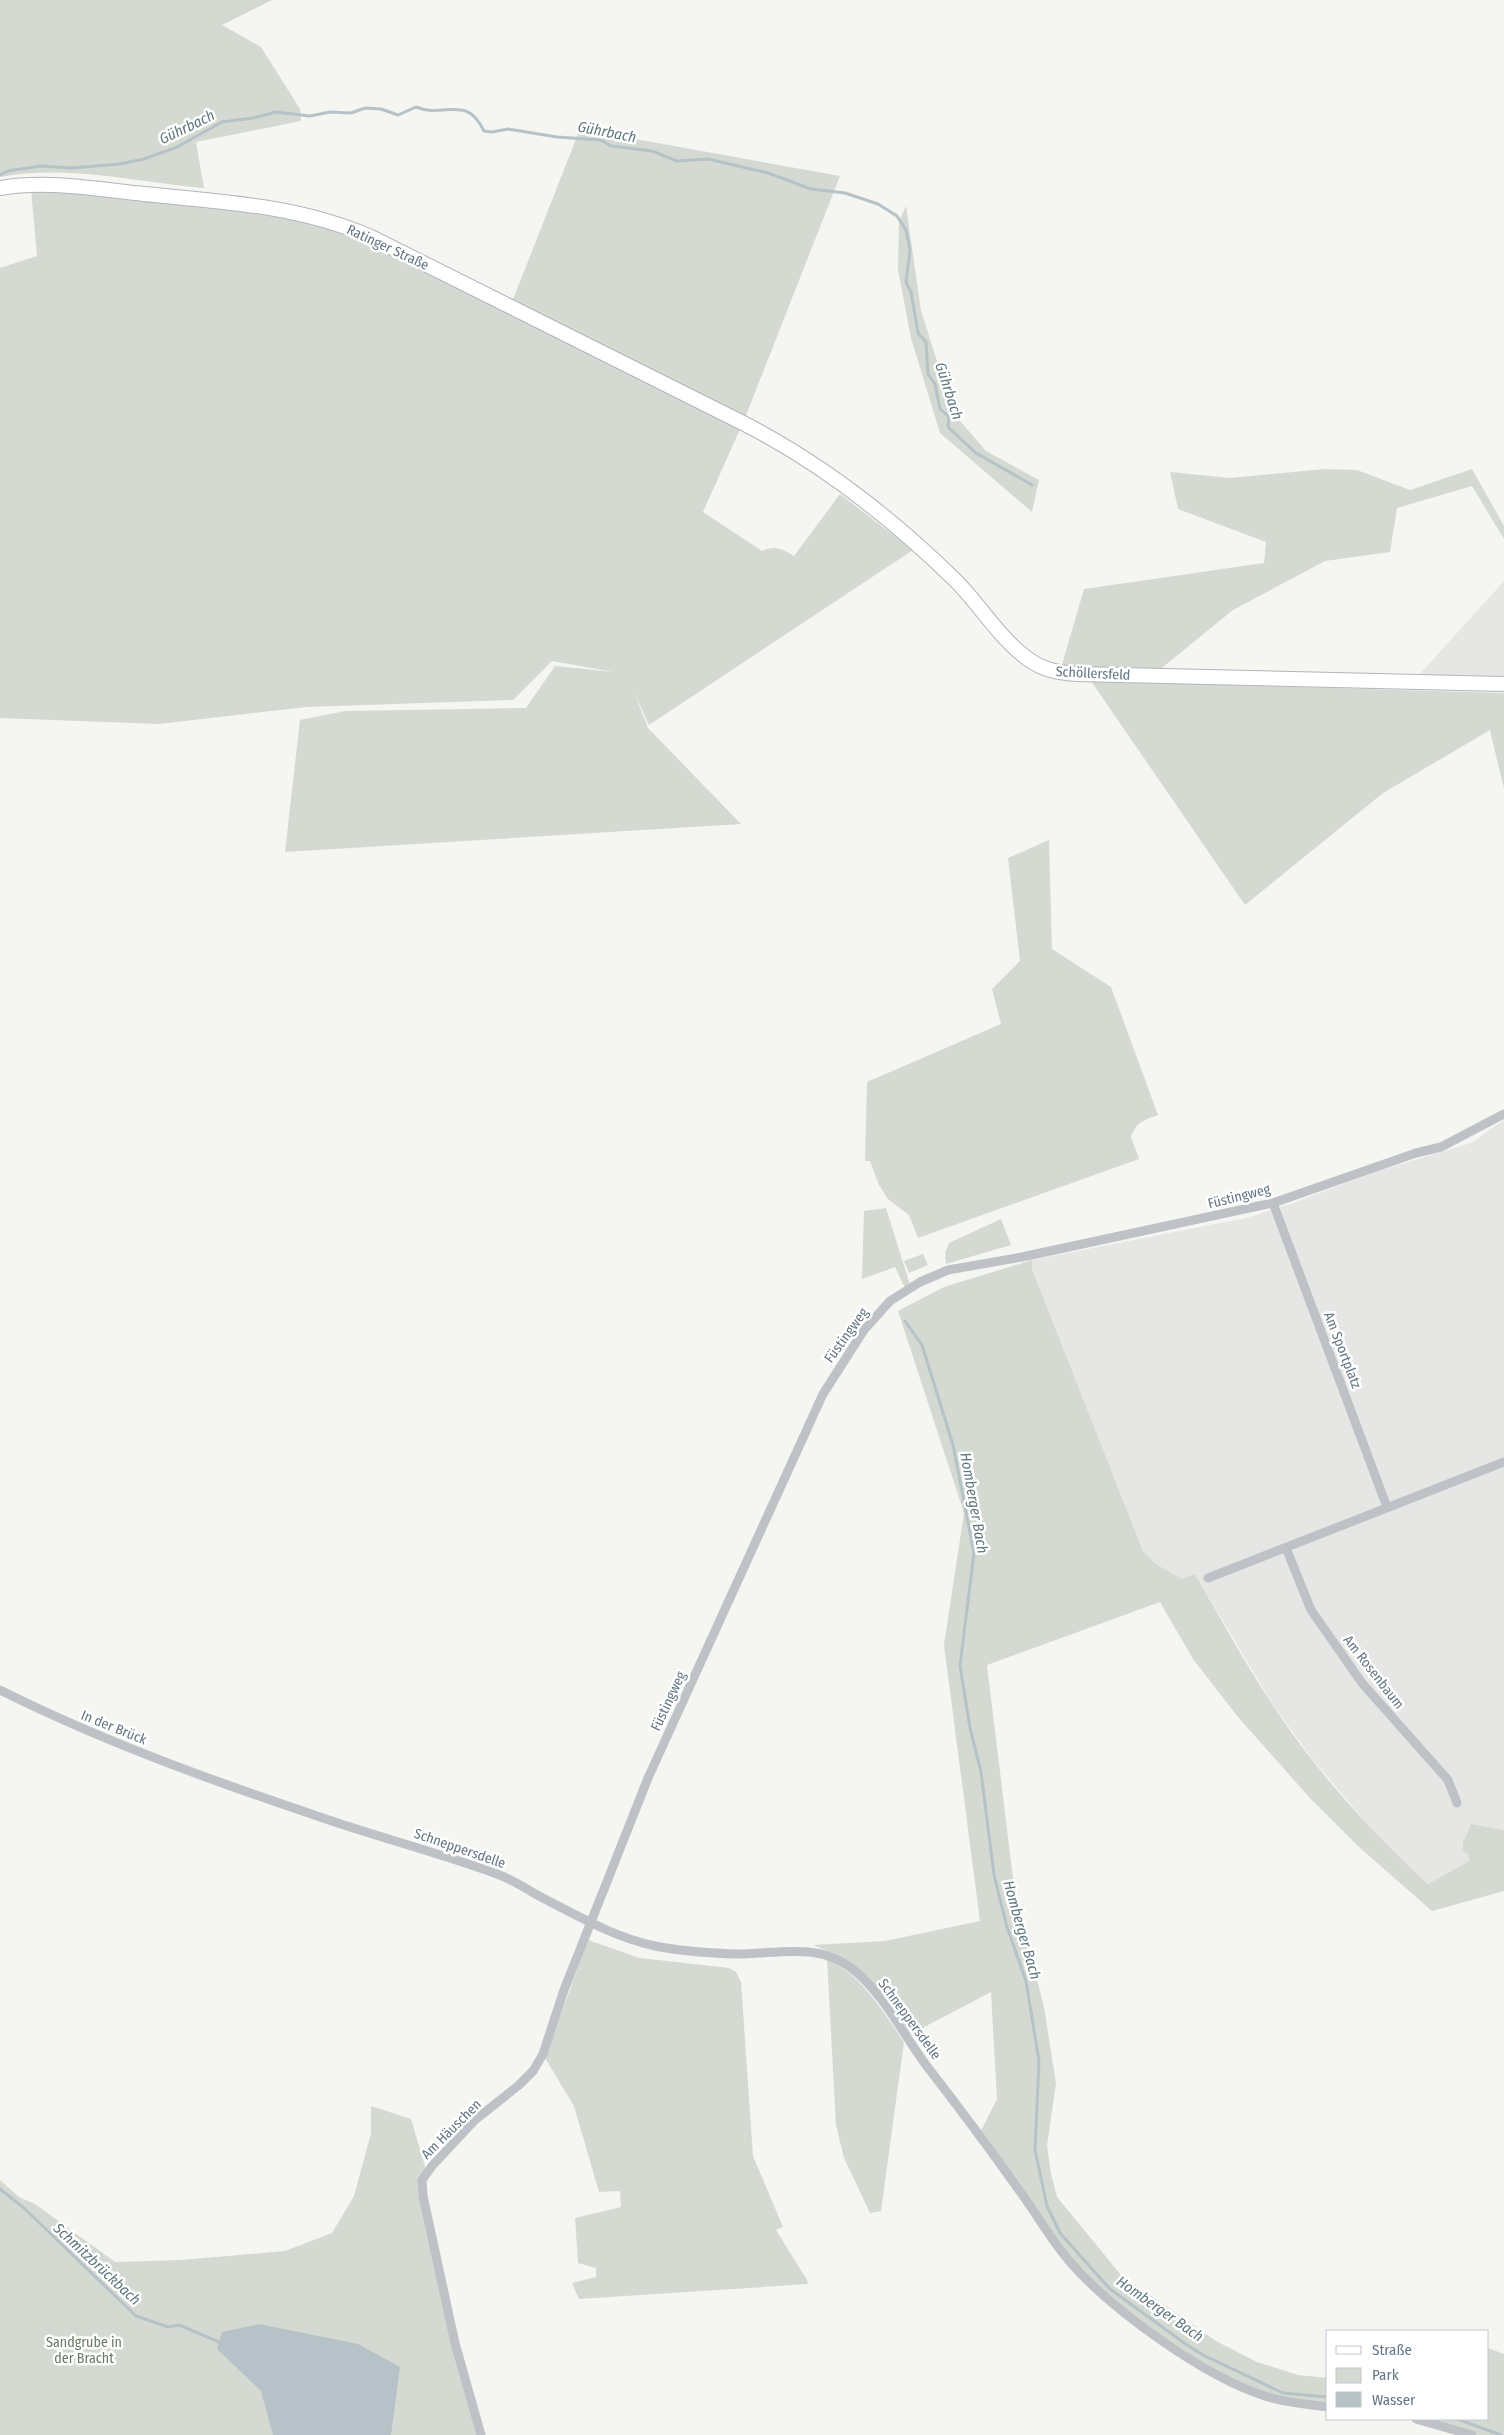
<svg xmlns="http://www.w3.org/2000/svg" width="1504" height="2435" viewBox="0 0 1504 2435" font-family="'Fira Sans Condensed',sans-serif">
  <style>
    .built { fill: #e6e7e5 }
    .green { fill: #d4dad1 }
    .water { fill: #b6c2c7 }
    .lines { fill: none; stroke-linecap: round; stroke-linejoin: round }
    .stream { stroke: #b6c2c7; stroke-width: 3 }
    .primary-casing { stroke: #b1b6ba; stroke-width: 16 }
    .minor { stroke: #bec2c6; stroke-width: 9 }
    .primary { stroke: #fff; stroke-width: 14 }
    .labels { text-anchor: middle; stroke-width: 5; stroke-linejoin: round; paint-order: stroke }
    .street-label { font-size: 14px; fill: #647583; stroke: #fff }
    .park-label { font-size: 14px; fill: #677a63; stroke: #fff }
    .water-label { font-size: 15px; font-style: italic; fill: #5f777f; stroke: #fff }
  </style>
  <rect width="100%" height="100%" fill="#f5f5f1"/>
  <path class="built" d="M1504 581V676H1418Z
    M1504 1120V1830L1471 1824 1463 1841V1851L1468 1853 1469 1861 1428 1884 1387 1847 1314 1761 1273 1705 1195 1574 1183 1580 1156 1564 1143 1551 1032 1269V1260L1246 1218 1296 1202 1372 1173 1471 1143Z"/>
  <path class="green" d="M0 0H272L222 25 261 47 300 109 301 121 196 142 204 188C137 182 66 164 0 177Z
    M580 129 840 176 745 418 512 302Z
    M31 189 60 190 283 214 347 232 741 427 703 512 762 551C775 545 782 549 794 556L840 494 913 550 649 725 634 692 648 728 741 824 285 852 300 720 345 711 526 708 555 666 614 672 552 661 513 700 307 707 159 724 0 718V268L37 256Z
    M906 206 921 311 954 414 986 451 1039 480 1032 512 940 433 911 338 898 270 899 222Z
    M1325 469 1357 470 1410 490 1472 469 1504 526V539L1472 486 1397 508 1390 552 1325 561 1233 610 1158 671 1061 668 1084 589 1264 563 1266 542 1178 509 1170 472 1230 478Z
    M1091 681 1504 693V789L1490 730 1383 793 1245 905Z
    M1049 840 1052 949 1111 987 1158 1115C1144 1120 1136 1122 1131 1137L1139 1159 918 1238 909 1215 888 1199 879 1185 870 1161H865L867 1082 1001 1024 992 989 1020 961 1008 858Z
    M886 1208 910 1285 905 1288 895 1267 862 1279 864 1211Z
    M1001 1219 1011 1245 946 1264 945 1253 949 1243Z
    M923 1254 928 1265 909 1273 904 1261Z
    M1032 1260V1269L1143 1551 1156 1564 1182 1579 1195 1574C1220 1617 1244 1662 1272 1704 1315 1770 1370 1831 1428 1884L1469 1861 1468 1854 1463 1851V1842L1471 1824 1504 1830V1891L1432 1911 1359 1847 1309 1797 1238 1717 1193 1659 1160 1602 987 1665 1015 1895 1044 2007 1056 2083 1047 2146 1051 2174 1057 2197 1121 2275 1216 2341 1257 2362 1298 2375 1328 2378V2404L1283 2398 1236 2382 1174 2345 1114 2301 1074 2263 981 2131 997 2099 991 1992 911 2034C881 1991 865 1964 813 1945L885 1941 980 1921 944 1645 964 1513 898 1311 944 1287Z
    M588 1940 640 1958 729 1968 736 1972 741 1982 753 2156 783 2227 776 2230 807 2280 808 2284 579 2299 572 2283 596 2277V2268L578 2263 575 2218 621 2207 620 2191 599 2192 574 2106 545 2058Z
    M827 1959C859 1972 886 2015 904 2042L881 2211 870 2213 844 2158 836 2125Z
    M371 2106 411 2119 427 2173 422 2181 455 2331 482 2435H0V2180L19 2197 35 2204 115 2262 181 2260 285 2251 332 2233 354 2196 371 2133Z
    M1488 2348 1504 2354V2435H1478L1426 2419H1488Z"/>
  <path class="water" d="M259 2324 358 2344 400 2367 391 2435H273L261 2391 217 2349 222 2332Z"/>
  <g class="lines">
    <path class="stream" d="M0 175 8 171 41 166 72 168 120 164 144 159 177 147 222 122 253 118 276 112 310 116 330 112 351 113 365 108 381 109 398 115 416 107C444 119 466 93 484 131L492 132 508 129 557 137 601 140 611 146 652 151 677 161 708 159 768 173 811 189 845 193 878 204 897 216 906 230 910 250 906 282 911 292 918 333 926 342 928 374 935 384 940 409 949 417 948 427 976 453 1032 485
      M905 1321 922 1345 953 1445 974 1553 960 1666 970 1728 981 1772 994 1875 1007 1927 1026 1981 1039 2061 1035 2150 1047 2206 1060 2233 1110 2289 1187 2345 1205 2356 1283 2393 1328 2397
      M0 2189 24 2208 136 2316 168 2327 179 2325 219 2342
      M1457 2419 1501 2435"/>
    <g class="primary-casing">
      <path id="primary" d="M0 188C48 180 96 189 144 194 222 202 298 205 371 237L743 423C821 463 893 519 956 581 980 605 1000 639 1028 659 1043 670 1059 673 1078 674L1504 684"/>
    </g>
    <path class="minor" d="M1273 1203 1387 1507
      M1286 1548 1311 1610 1362 1683 1448 1780 1457 1803
      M1208 1578 1504 1462
      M0 1690C104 1742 213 1781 323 1818 381 1838 440 1853 497 1874 511 1879 525 1888 539 1896 576 1915 613 1937 655 1946 680 1951 708 1953 733 1954 777 1955 818 1940 855 1971 884 1995 903 2034 926 2065 957 2105 987 2145 1016 2186 1035 2211 1050 2239 1071 2263 1113 2311 1205 2377 1265 2396 1285 2403 1307 2404 1328 2407
      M1416 2419 1472 2435
      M481 2435 455 2343 423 2196 422 2180 432 2166 475 2120 519 2085 533 2071 543 2054 564 1990 648 1778 823 1394 864 1330 890 1301 920 1282 948 1270 1022 1257 1273 1203 1416 1153 1441 1147 1504 1114"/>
    <use href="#primary" class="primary"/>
  </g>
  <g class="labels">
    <g class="street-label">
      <text transform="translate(388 247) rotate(25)" y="5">Ratinger Straße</text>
      <text transform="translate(1093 673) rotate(3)" y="5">Schöllersfeld</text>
      <text transform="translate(1239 1196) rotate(-14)" y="5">Füstingweg</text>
      <text transform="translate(846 1335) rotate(-54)" y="5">Füstingweg</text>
      <text transform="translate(1343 1350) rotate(69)" y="5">Am Sportplatz</text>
      <text transform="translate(1374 1672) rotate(52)" y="5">Am Rosenbaum</text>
      <text transform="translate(668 1701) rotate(-65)" y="5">Füstingweg</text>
      <text transform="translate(114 1727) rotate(22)" y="5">In der Brück</text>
      <text transform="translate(460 1848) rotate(19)" y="5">Schneppersdelle</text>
      <text transform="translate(910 2019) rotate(54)" y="5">Schneppersdelle</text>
      <text transform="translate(451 2129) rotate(-45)" y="5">Am Häuschen</text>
    </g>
    <g class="park-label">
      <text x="84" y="2347">Sandgrube in<tspan x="84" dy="16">der Bracht</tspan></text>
    </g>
    <g class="water-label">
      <text transform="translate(187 127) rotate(-26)" y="5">Gührbach</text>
      <text transform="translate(607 132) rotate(11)" y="5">Gührbach</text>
      <text transform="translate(949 391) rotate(72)" y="5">Gührbach</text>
      <text transform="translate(974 1503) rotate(80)" y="5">Homberger Bach</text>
      <text transform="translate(1022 1930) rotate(74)" y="5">Homberger Bach</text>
      <text transform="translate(97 2264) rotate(43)" y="5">Schmitzbrückbach</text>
      <text transform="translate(1160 2309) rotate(35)" y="5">Homberger Bach</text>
    </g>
  </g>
  <rect x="1326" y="2330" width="162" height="90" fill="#ffffff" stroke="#c1c8cd"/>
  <rect x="1336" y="2346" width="25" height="8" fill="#ffffff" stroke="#c1c8cd"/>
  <text x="1372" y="2355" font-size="15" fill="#647583">Straße</text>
  <rect x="1336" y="2368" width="25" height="15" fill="#d4dad1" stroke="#c1c8cd"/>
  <text x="1372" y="2380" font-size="15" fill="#647583">Park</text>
  <rect x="1336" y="2392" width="25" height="15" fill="#b6c2c7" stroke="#c1c8cd"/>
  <text x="1372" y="2405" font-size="15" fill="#647583">Wasser</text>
</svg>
